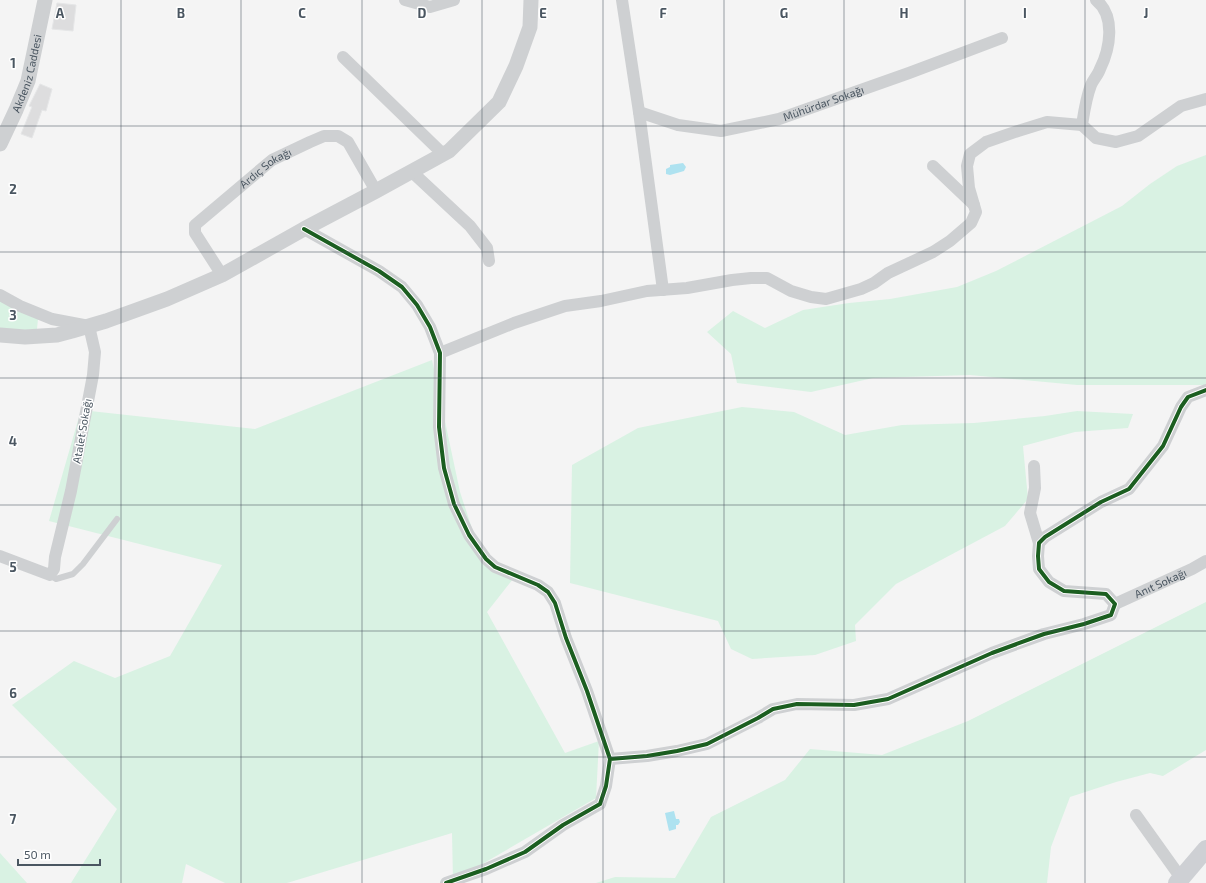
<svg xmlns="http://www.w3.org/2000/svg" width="1206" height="883" viewBox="0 0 1206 883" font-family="'Exo 2',sans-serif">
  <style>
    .green { fill: #d9f2e3 }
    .water { fill: #aee2f0 }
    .building { fill: #ddddde; stroke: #e5e6e7 }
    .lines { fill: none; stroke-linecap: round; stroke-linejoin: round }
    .service { stroke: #ced0d2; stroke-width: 6 }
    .minor { stroke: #ced0d2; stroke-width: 12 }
    .tertiary { stroke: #ced0d2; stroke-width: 15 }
    .secondary { stroke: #ced0d4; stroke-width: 18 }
    .cycleway-casing { stroke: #fff; stroke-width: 6 }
    .cycleway { stroke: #1b5e20; stroke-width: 4 }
    .grid { fill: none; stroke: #4a5661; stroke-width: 1; stroke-opacity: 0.55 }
    .labels { text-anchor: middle; stroke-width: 3; stroke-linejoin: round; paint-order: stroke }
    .street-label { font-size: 11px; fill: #4a5661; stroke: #fff }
    .grid-label { font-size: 13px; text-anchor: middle; font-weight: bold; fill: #4a5661; stroke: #fff; stroke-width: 3; stroke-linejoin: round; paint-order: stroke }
  </style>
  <rect width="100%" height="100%" fill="#f4f4f4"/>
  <path class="green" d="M1206 155V385H1077L970 375 873 378 811 392 737 383 731 354 707 332 733 311 765 328 803 310 849 303 890 299 957 287 996 271 1122 206 1150 184 1177 166Z
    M0 295 38 319 37 329 0 339Z
    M432 360 460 492 481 556 513 579 487 612 565 753 599 741 596 798 453 881 452 833 287 883H225L186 864 182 883H71L117 809 12 705 74 661 115 678 170 656 222 565 49 521 81 410 255 429Z
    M742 407 794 412 845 435 902 425 974 423 1045 416 1077 411 1133 414 1128 428 1075 432 1023 446 1028 499 1005 526 896 584 855 625 856 641 815 655 752 659 731 649 718 621 570 583 572 465 638 428Z
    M1206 602V750L1163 776 1150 773 1116 782 1070 797 1051 847 1047 883H596L615 877 675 878 711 817 785 780 810 749 882 755 968 721Z
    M0 853 27 883H0Z"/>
  <path class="water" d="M683 163 686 167 684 171 670 175 666 174V169L670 167V165Z
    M674 811 676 819H679L680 822 678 825H676V829L669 831 665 813Z"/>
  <path class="building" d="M57 3 76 5 73 31 52 29Z
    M40 84 52 89 46 111 42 110 32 138 21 134 32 107 29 106Z"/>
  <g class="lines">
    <path class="service" d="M50 575 56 579 73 574 83 564 117 519"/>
    <g class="minor">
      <path d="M405 0 430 7 454 0"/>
      <path d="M622 0 639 112 663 290"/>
      <path d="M1096 0C1116 16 1110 49 1100 69 1098 75 1093 80 1091 85 1086 98 1084 112 1082 125L1096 138 1116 142 1138 136 1181 106 1206 99"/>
      <path d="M343 57 443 154"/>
      <path id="s1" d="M639 112 678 125 721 131 779 119 909 73 1002 38"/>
      <path d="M933 166 974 205"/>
      <path d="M411 171 470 226 487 248 489 261"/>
      <path d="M304 229 379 271 402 287 417 305 430 327 440 353 439 427 444 468 454 504 469 535 486 559 495 567 538 585 548 592 555 603 566 638 587 691 610 759 606 786 600 804 563 825 525 852 486 869 446 883"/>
      <path id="s2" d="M222 275 195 233V225L272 160 310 142 324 136H338L348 142 376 191"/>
      <path d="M0 295 20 306 52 319 89 326 95 352 93 375 71 491 55 557 54 569 50 575 0 556"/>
      <path d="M440 353 514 323 565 306 601 301 647 291 687 288 732 280 751 278H767L791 291 811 297 826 299 861 289 874 283 888 273 933 252 950 241 971 223 976 212 969 188 967 166 970 154 986 142 1018 131 1047 122 1082 125"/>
      <path d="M1034 466 1035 488 1030 513 1039 543"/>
      <path id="s3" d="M1115 604 1192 569 1206 561"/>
      <path d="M610 759 647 756 677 751 707 744 758 718 773 709 797 704 854 705 888 699 992 653 1044 634 1084 624 1111 615 1115 604 1106 594 1064 591 1049 582 1039 569 1038 556 1039 543 1045 537 1101 502 1129 489 1163 446 1181 407 1188 397 1206 390"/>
      <path d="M1136 815 1181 878"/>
    </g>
    <g class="tertiary">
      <path id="s4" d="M0 144 16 110 28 81 45 0"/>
      <path d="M0 335 25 337 57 335 72 331 106 321 167 299 222 275 304 229 376 191 449 151 499 102 516 66 530 27 531 0"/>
    </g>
    <path class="secondary" d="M1177 883 1206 849"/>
    <g class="cycleway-casing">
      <path id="cycleway" d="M304 229 379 271 402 287 417 305 430 327 440 353 439 427 444 468 454 504 469 535 486 559 495 567 538 585 548 592 555 603 566 638 587 691 610 759 606 786 600 804 563 825 525 852 486 869 446 883
        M610 759 647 756 677 751 707 744 758 718 773 709 797 704 854 705 888 699 992 653 1044 634 1084 624 1111 615 1115 604 1106 594 1064 591 1049 582 1039 569 1038 556 1039 543 1045 537 1101 502 1129 489 1163 446 1181 407 1188 397 1206 390"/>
    </g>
    <use href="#cycleway" class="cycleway"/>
  </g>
  <path class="grid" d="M121 0V883M241 0V883M362 0V883M482 0V883M603 0V883M724 0V883M844 0V883M965 0V883M1085 0V883M0 126H1206M0 252H1206M0 378H1206M0 505H1206M0 631H1206M0 757H1206"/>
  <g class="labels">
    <g class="street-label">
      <text dy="4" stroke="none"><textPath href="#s4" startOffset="76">Akdeniz Caddesi</textPath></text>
      <text dy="4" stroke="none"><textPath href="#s1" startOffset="191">Mühürdar Sokağı</textPath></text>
      <text dy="4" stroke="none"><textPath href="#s2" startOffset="149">Ardıç Sokağı</textPath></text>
      <text transform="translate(82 431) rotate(-80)" y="4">Atalet Sokağı</text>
      <text dy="4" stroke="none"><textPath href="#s3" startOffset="50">Anıt Sokağı</textPath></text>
    </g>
  </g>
  <g class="grid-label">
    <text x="60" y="18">A</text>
    <text x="181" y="18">B</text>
    <text x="302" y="18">C</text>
    <text x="422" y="18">D</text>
    <text x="543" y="18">E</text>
    <text x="663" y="18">F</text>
    <text x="784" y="18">G</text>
    <text x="904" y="18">H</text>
    <text x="1025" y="18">I</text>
    <text x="1146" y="18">J</text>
    <text x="13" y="68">1</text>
    <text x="13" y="194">2</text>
    <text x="13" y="320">3</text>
    <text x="13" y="446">4</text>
    <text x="13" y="572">5</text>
    <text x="13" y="698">6</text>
    <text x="13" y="824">7</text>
  </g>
  <path d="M18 859v6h82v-6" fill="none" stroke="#4a5661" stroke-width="2"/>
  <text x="24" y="859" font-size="12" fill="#4a5661" stroke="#ffffff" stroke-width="3" paint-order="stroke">50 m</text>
</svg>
